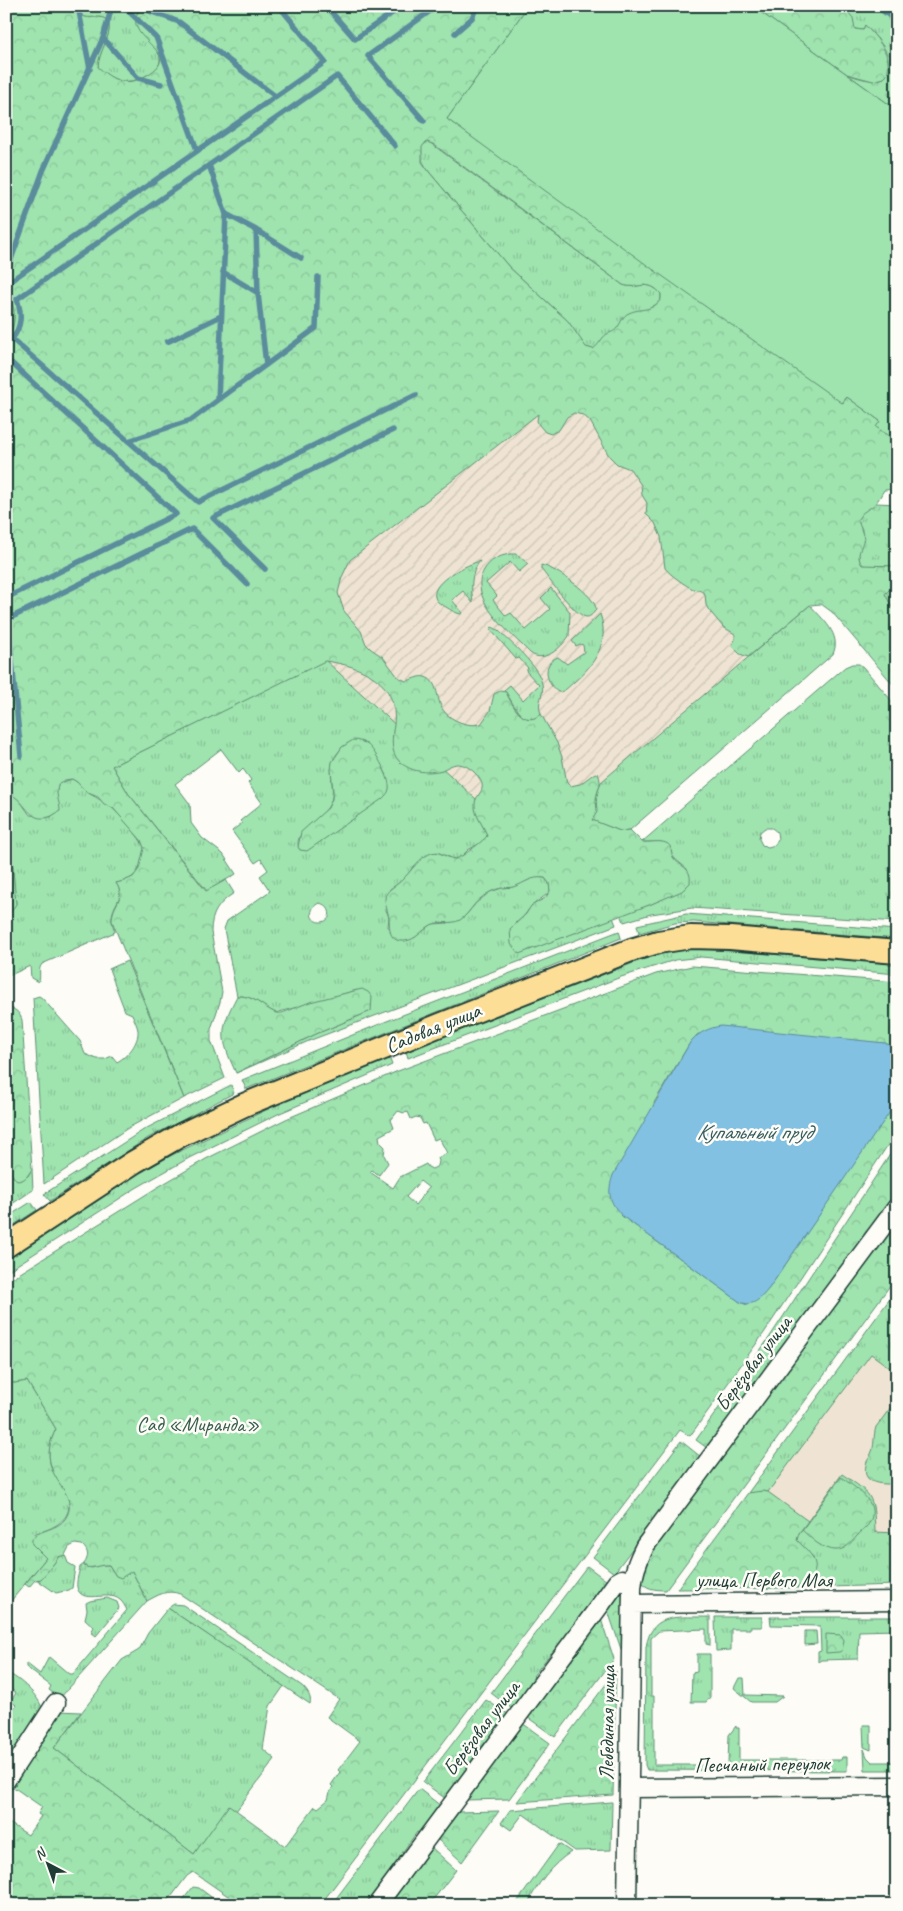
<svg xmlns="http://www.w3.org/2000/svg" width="903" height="1911" viewBox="0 0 903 1911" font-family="Caveat,sans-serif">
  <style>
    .built { fill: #efe4d3 }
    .industrial { fill: url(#industrial-furrows) }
    .grass { fill: url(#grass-tufts); stroke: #5f9072; fill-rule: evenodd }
    .forest { fill: url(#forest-crowns); stroke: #5f9072; fill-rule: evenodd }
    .pitch { fill: #9fe3af; stroke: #5f9072 }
    .water { fill: #82c1e2; stroke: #5a8c9c }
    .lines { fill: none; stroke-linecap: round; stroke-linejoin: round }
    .stream { stroke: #5a8c9c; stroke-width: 5.5 }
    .minor-casing { stroke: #1f3d34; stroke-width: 21 }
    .major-casing { stroke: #1f3d34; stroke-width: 26 }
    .minor { stroke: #fdfcf7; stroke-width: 18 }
    .major { stroke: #fdde96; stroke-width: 22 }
    .labels { text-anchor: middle; stroke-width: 5; stroke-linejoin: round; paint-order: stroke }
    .street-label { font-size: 21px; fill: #1f3d34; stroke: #fdfcf7 }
    .park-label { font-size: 21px; fill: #395e4d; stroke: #fdfcf7 }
    .water-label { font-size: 22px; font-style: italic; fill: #385e60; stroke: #fdfcf7 }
  </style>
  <defs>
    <pattern id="industrial-furrows" width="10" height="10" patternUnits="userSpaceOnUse" patternTransform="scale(1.25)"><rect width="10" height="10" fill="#efe4d3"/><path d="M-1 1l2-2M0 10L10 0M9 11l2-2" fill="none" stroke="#ccc4b6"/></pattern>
    <pattern id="grass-tufts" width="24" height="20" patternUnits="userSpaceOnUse" patternTransform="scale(1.25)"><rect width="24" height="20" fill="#9fe3af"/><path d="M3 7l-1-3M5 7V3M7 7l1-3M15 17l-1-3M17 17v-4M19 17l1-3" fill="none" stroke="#88c497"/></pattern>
    <pattern id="forest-crowns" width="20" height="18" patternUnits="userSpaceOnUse" patternTransform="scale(1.25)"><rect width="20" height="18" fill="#9fe3af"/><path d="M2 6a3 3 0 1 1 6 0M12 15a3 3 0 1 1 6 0" fill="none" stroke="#88c497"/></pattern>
  </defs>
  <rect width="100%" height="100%" fill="#fdfcf7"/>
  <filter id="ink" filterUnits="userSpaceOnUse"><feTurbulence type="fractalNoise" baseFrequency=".02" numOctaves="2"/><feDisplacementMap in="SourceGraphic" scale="10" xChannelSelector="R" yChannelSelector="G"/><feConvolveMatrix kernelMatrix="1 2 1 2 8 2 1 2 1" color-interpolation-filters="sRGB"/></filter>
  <g filter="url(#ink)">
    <path class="built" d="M897 1289V1585L795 1588 731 1515Z"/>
    <path class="industrial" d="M579 382 810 605 570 809 525 845 325 660 310 610 350 560Z"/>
    <path class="grass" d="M76 6H142L137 12C141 22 145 35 152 44 155 49 161 54 160 61 159 68 153 72 147 75 129 86 113 82 98 67 98 53 111 37 109 25 106 13 94 19 85 17 82 16 79 13 76 11Z
      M843 6H897V110L847 74C859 78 871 83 884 78 885 73 887 68 888 62 889 49 874 35 865 25L863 30 855 29 853 21Z
      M429 142 623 285C638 290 648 278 661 294V299L658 303 604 338 600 344 593 349 585 347 568 321 509 267 430 173C423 164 413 146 429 142Z
      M6 291C17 307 17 325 6 341Z
      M876 503 897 504V566H865L860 562C856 551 863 541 862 530 861 524 855 522 860 515 863 510 871 508 876 503Z
      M510 554H517L528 564 519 572 510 562 486 583 497 596 493 600 506 616 511 613 526 630 550 609 541 598 551 588 570 612 569 636C561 648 544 664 530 653 512 634 466 599 484 570 490 560 498 556 510 554Z
      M480 561C470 573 471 588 473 603L463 591 452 600 463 613 461 614C455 613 451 610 446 607 442 605 436 602 435 597 431 581 468 564 480 561Z
      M541 565C554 567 597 596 596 610 594 612 591 617 587 617 577 618 548 578 541 569Z
      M897 587V616L885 594 889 590Z
      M810 605C822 619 842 634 833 654L630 830 620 831 591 820C600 810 594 806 597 795 598 790 600 786 601 782Z
      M600 614C610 642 595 664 574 682 569 686 565 692 558 692 546 684 541 663 558 657L567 664 584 652 583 645 580 644 576 646 572 641Z
      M492 627 498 630C511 643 539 666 542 684 545 696 536 700 541 714 522 732 513 700 504 690L510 685 523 700 539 685 526 671 528 668 519 658 516 659 490 629Z
      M325 660 476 799C473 814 483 823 487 836L482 842 468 850 460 858 454 859 437 852 413 867 404 880 390 889 386 910 389 917 388 927 414 938 432 924 448 923 465 916 476 903 490 892 502 888 512 887 535 877 545 878 549 883 550 891C544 898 536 901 530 908 525 914 523 919 515 923L610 910 616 925 311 1040 236 1073 316 1034 371 1011 357 990 276 1013C262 1007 254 995 237 996L224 929 227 921 270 891 260 876 268 870 261 859 255 863 232 831 242 823 240 821 262 803 248 783 251 780 243 769 239 773 221 749 175 784 190 804 191 823 202 838 223 854 236 874 207 891 128 793 112 766ZM368 745 387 775 300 850C290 833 321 819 328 807 337 794 329 779 332 764 333 758 339 752 342 747ZM319 903C331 905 334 920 322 922 309 923 308 908 319 903Z
      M852 664H859L863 667 897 707V922L692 908 651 914 624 922 621 914 649 905 686 888 687 869 675 859 662 842H642L845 667ZM765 828H772L777 832 778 839 775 845 768 847 762 845 759 839 760 832Z
      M72 779C79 782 83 789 90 794 97 798 105 802 112 808 118 812 142 840 144 847 145 852 142 861 140 866 137 877 127 881 116 883 127 899 111 903 112 920 112 924 114 928 115 932L42 964C37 970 42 976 38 982L31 978 30 966 6 977V913L16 904 6 800 12 795 18 798 30 815 51 817 56 812C57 802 55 792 59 783Z
      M686 914 897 930V939L694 922 675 923 639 933 637 925Z
      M619 931 621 938 246 1089 242 1080 387 1021Z
      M704 949 897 964V974L701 957 675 960 621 977 408 1058 406 1051 646 958 676 950Z
      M127 961 184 1098 128 1128 44 1184 33 998 39 996 42 998 80 1041 85 1054 97 1059H105L112 1056 117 1062C128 1056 139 1043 138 1030 137 1025 134 1019 132 1014L125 1011 109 969Z
      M389 1057 392 1065 280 1113 189 1158 136 1188 6 1272V1261L141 1172 172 1155 289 1099Z
      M231 1085 234 1093 148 1138 50 1201 44 1194 145 1129Z
      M6 1155C11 1161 9 1169 13 1177L28 1176 32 1169 33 1190 6 1208Z
      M31 1202 37 1210 6 1230V1218Z
      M897 1289V1373L871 1354 768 1492 748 1493Z
      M6 1381 14 1383 27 1381 56 1429C50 1441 47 1454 51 1467 54 1476 61 1482 65 1490 78 1515 58 1528 36 1533L32 1544 46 1558 6 1607Z
      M681 1441 701 1457 614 1573 593 1557Z
      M842 1474C872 1495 874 1494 875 1532L897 1533V1585L795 1588 803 1584 800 1544 797 1540V1536Z
      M65 1555 68 1563 75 1567 72 1588 69 1590 56 1593 36 1579 39 1580C42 1577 57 1561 58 1557Z
      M84 1564V1566L92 1568 100 1565H109L116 1576 132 1571 147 1601 60 1698 49 1690 51 1686 26 1667V1663L40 1674 49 1657 69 1674H73L127 1610C125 1607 123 1602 120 1600 108 1589 81 1606 77 1587 76 1581 79 1573 80 1567Z
      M587 1566 607 1581 553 1654 551 1653 533 1676 535 1678 512 1709 491 1693Z
      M107 1598 117 1602 119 1608 96 1636 91 1632 94 1627 85 1619 87 1610 86 1603 90 1601Z
      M168 1608 284 1686 270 1706 263 1749 275 1759 236 1811 229 1806 194 1854 54 1748 122 1660 139 1650 148 1633Z
      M710 1617V1645L706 1644V1629L659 1631 651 1638V1696H654V1765H728L729 1735 736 1726V1728H739V1760H841L842 1757H847V1771L647 1770 645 1765 646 1647C652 1610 681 1618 710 1617Z
      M715 1617H762V1627H750V1629H731V1650L716 1651Z
      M770 1617H897V1630L859 1631 858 1659 821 1660 818 1662V1652L821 1651 820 1626 771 1625Z
      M805 1631H816L817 1644 805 1645Z
      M697 1654H710V1697L706 1702H691L692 1673 697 1672Z
      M6 1672C20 1679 39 1695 43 1711L28 1738 24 1736 14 1749 18 1752 6 1770V1717L16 1705 6 1698V1695L12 1699 16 1693 6 1685Z
      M739 1678H744L745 1695 783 1696 775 1702H751L734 1688Z
      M486 1700 508 1714 488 1742 486 1741 471 1761 472 1763 446 1799 423 1782Z
      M863 1725H871V1750L864 1747Z
      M864 1749 867 1757 872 1762H897V1770H865Z
      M419 1789 441 1806 419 1833 417 1832 402 1853 404 1855 366 1905H331Z
      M612 1802 611 1850 575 1851 523 1814 511 1830 501 1823 510 1810Z
      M559 1844 571 1852C552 1864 537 1884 527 1905H515Z"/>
    <path class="forest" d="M6 6H76V11C79 13 82 16 85 17 94 19 106 13 109 25 111 37 98 53 98 67 105 73 112 79 121 81 131 83 139 80 147 75 190 50 114 40 142 6H528L447 119 843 403 847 397 880 421 877 427 897 442V489L884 490C881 495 879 499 875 504 869 510 861 511 858 520L864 538C862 548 855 555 862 565L897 566V587L889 590 885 594 897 616V689L832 612 821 604 810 605 748 657 740 654 732 646 735 639V634L723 627 708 609 706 605 705 594C700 590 698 590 693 589 686 586 669 574 665 568L661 537 655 523 646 514 647 503 642 495 641 485 630 469 617 464 609 456 590 421 583 415 574 413 567 417 559 430 551 434 545 432 539 425 537 421 538 414 350 560 342 577 338 593 344 611 361 631 366 644 371 649 383 657 398 677 406 681C412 680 419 675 425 677 439 681 436 700 443 710 451 721 468 727 481 724L490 711 494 694 500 691 506 692C512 705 524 729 541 714L557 743 562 757 567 783 570 786 580 784 595 773 598 774C603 784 597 789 596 799 596 804 597 807 597 812L592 820 620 831 630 830 642 842C649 843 659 840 666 843 673 846 670 851 673 857 679 867 692 866 690 883L682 891 649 905 519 954 511 944 510 929 526 914 531 906 545 898 550 891 549 883 545 878C530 876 526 883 513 887 509 888 505 887 502 888 495 889 487 893 481 898 473 904 469 914 460 920 451 925 440 920 431 925 422 930 416 940 405 941 388 942 390 929 389 918 386 902 379 896 396 885 409 876 415 861 429 854 438 849 444 857 454 859 459 860 483 841 487 836 484 825 474 816 475 804 475 796 484 792 482 784 479 774 466 763 456 764 451 765 446 768 442 770 427 774 410 772 399 761 390 752 392 737 394 725 399 681 362 666 325 661L112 766 128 793 206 891 226 880 234 893C219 903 211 913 211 932L222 992 220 1002 211 1029V1041L225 1078 184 1098 112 921C112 903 127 899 116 883L124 881 133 877 139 869 144 848 141 840 113 808 104 804 98 797 86 792 77 782 72 779 65 780 59 783C54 795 60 800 60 811 56 813 53 816 49 817 29 823 27 803 12 795L9 796 7 800 16 904 11 912 6 913V341C17 325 17 307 6 291ZM426 142 433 144 623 285C638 290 648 278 661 294V299C651 313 642 307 629 313 623 315 621 323 617 328 614 332 611 332 607 334 602 337 599 345 593 349L586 347 568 321 509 267 430 173 422 162V147Z
      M752 6H843L853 18 855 29 863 30 865 25C877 38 893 55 887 75L884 78 873 81 847 74Z
      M353 740C358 740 364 742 368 745 376 752 391 779 389 789 388 794 385 796 382 799L307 851 300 850 298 847 301 832 328 808 332 799 333 791 331 770 332 762 342 747Z
      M692 966 897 982V1049L885 1043 839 1040 698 1034 691 1041 655 1101 617 1209 622 1216 740 1302 747 1305 761 1297 770 1287 897 1100V1131L764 1333 690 1436 680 1430 320 1905H241L193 1872 187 1876 165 1905H6V1821L28 1835 41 1816 38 1814 42 1807 9 1784 58 1711 81 1712 54 1748 194 1854 229 1805 285 1846 315 1806 318 1808 328 1800 330 1792 333 1787 331 1785 340 1772 338 1770 360 1741 327 1717 339 1699 180 1594C167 1589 158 1595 147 1601L132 1571 121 1578 116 1576 109 1565C101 1564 93 1569 86 1567L84 1564C89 1557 89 1551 82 1545L75 1544 69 1547 65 1555 58 1557C58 1559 44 1576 41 1579L35 1580 29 1587 25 1584 46 1558 32 1544V1538C41 1529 57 1530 65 1519 79 1499 55 1484 51 1466 47 1453 50 1441 56 1429L27 1381 14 1383 6 1381V1282L158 1187 206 1159 286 1119 398 1071 656 974ZM398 1111 404 1113 408 1112 411 1119 416 1117 420 1118 423 1124 426 1123 434 1140 439 1138 447 1153 438 1158 439 1161 438 1166 432 1169 428 1167 426 1164 400 1177 393 1188 370 1172 372 1170 379 1175 388 1163 384 1155 385 1147 380 1142 379 1136 394 1128 391 1120ZM420 1181 429 1188 415 1205 406 1197Z
      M362 989 368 992 372 997 371 1011 316 1034 236 1073C220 1038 219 1030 237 996 254 995 262 1007 276 1013H282L310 1002Z
      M6 1007C15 1009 19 1011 22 1020L32 1169C28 1175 26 1180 18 1181 7 1172 13 1170 10 1160 7 1152 8 1160 6 1153 4 1141 10 1113 6 1104Z
      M897 1144V1193L707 1448 696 1440 769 1338Z
      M897 1220V1276L666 1590C639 1590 638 1581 646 1558Z
      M897 1399V1484C884 1484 861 1486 866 1465 866 1461 870 1458 871 1454 875 1446 873 1436 876 1427Z
      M841 1477C854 1487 880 1501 870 1522 867 1527 861 1532 857 1536 851 1543 844 1551 835 1550 822 1550 811 1538 802 1530Z
      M762 1491 768 1492 808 1521 799 1533 797 1540C801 1545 807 1549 811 1555 822 1571 810 1581 795 1588L677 1589 748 1493Z
      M623 1590V1646L621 1649 608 1611Z
      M174 1604 183 1605 302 1686C307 1691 312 1697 310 1704L168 1608Z
      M601 1619 614 1659 555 1737 527 1717Z
      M826 1634 841 1635 844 1640 842 1651 839 1652 826 1653Z
      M616 1671 613 1795 517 1802Z
      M522 1723 550 1743 509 1799 465 1800Z
      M499 1811 462 1862 437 1839 457 1812Z
      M431 1847 456 1870 429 1905H388Z
      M193 1887 199 1888 222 1905H179Z"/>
    <path class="pitch" d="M528 6H752L897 110V442L876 427 880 421 847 397 842 403 651 268 447 119Z"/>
    <path class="water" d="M721 1026 885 1043 897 1049V1100L890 1112 770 1287C762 1297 754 1308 740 1302L622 1216C609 1201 607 1194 613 1175L691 1041C700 1032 709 1028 721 1026Z"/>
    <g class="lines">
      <path class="stream" d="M78 6 90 69
        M123 6 156 37 197 150
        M136 6 179 22 275 96
        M326 6 355 39 402 6
        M876 6 897 21
        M455 33 472 18 477 6
        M103 38 138 78 161 84
        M424 121 368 56 437 6
        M395 146 337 76 17 299C22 314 22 326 12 339L198 502 416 395
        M209 165 226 214 218 400
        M226 214 256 230 258 293
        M256 230 301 258
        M9 265 43 171 103 38 112 6
        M223 272 258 293 266 365
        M6 284 325 62 279 6
        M167 342 221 316
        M6 358 176 514 6 598
        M128 441 191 420 316 328 318 277
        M265 569 213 518 393 430
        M21 756 8 619 192 529 247 584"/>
      <g class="minor-casing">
        <path id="minor" d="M632 1604 897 1601
          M6 1780 56 1703
          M629 1788 897 1786
          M377 1905 601 1604 617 1582 622 1579
          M627 1905 632 1588C633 1572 638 1560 645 1546L897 1207"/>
      </g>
      <g class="major-casing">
        <path id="major" d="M6 1246 134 1162 181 1135 244 1105 440 1025 631 950 658 942 691 937 730 938 897 952"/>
      </g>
      <use href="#minor" class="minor"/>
      <use href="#major" class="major"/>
    </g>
  </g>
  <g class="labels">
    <g class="street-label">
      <text transform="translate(433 1028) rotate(-22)" y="7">Садовая улица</text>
      <text transform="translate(753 1363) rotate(-53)" y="7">Берёзовая улица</text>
      <text x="764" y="1587">улица Первого Мая</text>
      <text transform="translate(607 1723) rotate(-89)" y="7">Лебединая улица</text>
      <text transform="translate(481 1728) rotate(-53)" y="7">Берёзовая улица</text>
      <text transform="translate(762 1764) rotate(-1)" y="7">Песчаный переулок</text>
    </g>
    <g class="park-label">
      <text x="198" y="1431">Сад «Миранда»</text>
    </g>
    <g class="water-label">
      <text x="754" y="1139">Купальный пруд</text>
    </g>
  </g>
  <rect width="903" height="1911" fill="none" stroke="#fdfcf7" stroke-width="25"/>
  <rect x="12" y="12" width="878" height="1886" fill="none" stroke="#1f3d34" stroke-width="2" filter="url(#ink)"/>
  <g transform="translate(48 1864) rotate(319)" stroke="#fdfcf7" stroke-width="4" paint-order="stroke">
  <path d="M0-4L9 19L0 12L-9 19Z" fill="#1f3d34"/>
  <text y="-8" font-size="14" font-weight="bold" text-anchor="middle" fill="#1f3d34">N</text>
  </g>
</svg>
